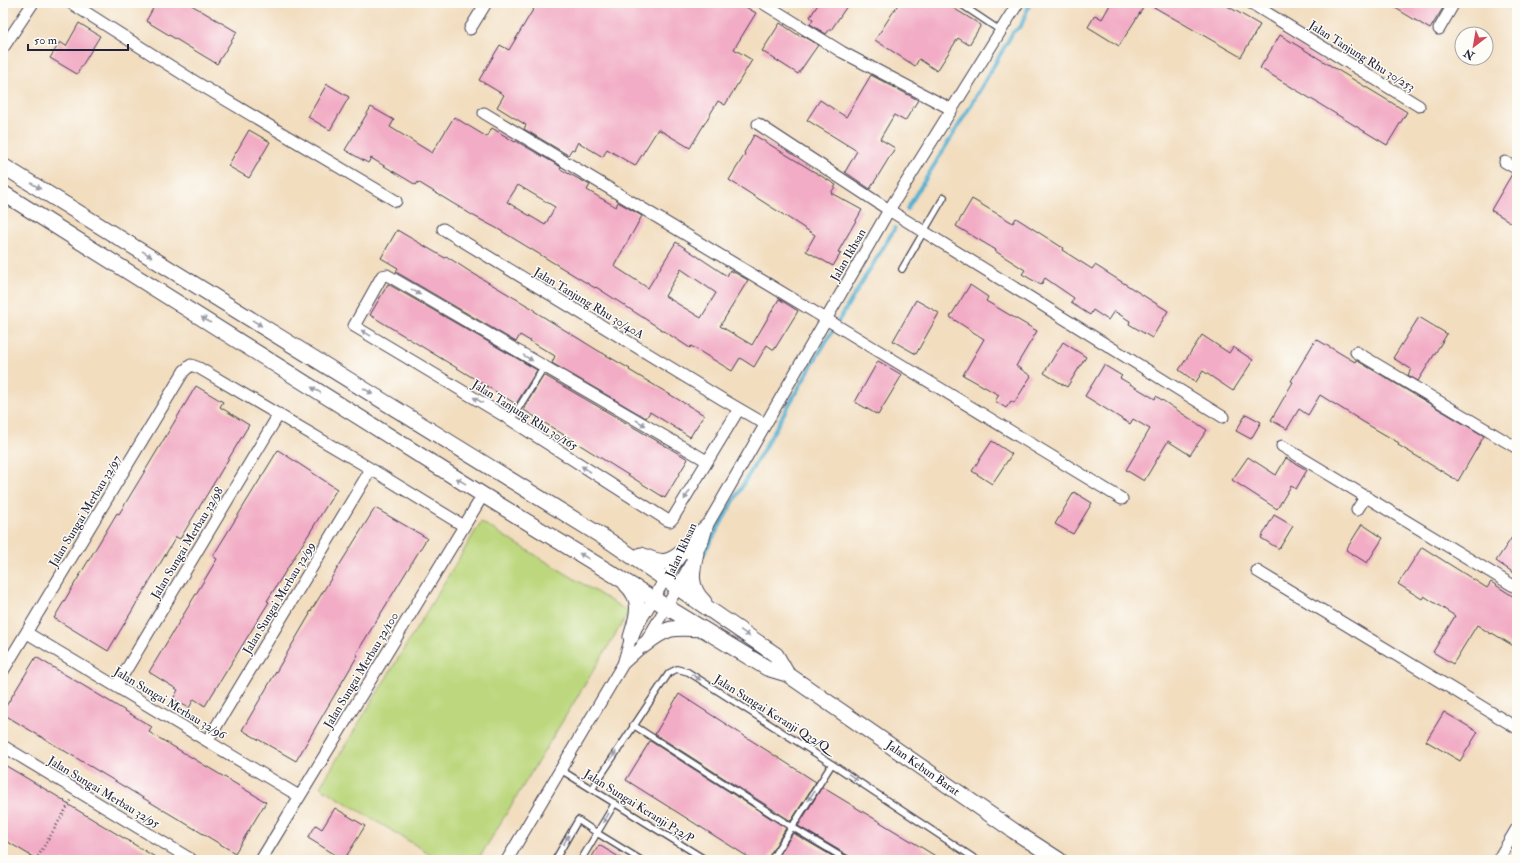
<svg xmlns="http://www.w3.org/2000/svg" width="1520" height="863" viewBox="0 0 1520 863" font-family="'IM FELL Double Pica',serif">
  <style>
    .green { fill: #bcd77d; stroke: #6f7c5c }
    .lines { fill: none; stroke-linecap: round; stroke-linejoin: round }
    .stream { stroke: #52afd0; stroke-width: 4 }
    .building { fill: #f2acc5; fill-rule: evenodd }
    .service-casing { stroke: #413e4f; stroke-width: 8 }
    .minor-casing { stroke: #413e4f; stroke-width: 13 }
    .secondary-casing { stroke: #413e4f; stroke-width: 17 }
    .path { stroke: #413e4f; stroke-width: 2.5; stroke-dasharray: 1 3; stroke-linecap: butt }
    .service { stroke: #fff; stroke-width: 5.5 }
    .minor { stroke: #fff; stroke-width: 11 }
    .secondary { stroke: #fff; stroke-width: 15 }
    .oneway { fill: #9c9ca7 }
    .labels { text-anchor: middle; stroke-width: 3; stroke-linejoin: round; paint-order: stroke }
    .street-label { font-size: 12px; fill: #22223b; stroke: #fdfcf7 }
  </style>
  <rect width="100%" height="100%" fill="#fdfcf7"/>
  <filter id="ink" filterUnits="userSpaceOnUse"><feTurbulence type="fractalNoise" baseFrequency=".025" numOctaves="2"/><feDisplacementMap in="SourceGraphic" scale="8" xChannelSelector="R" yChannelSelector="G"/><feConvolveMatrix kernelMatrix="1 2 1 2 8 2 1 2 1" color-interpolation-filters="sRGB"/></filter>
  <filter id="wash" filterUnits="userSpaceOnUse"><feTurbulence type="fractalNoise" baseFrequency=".012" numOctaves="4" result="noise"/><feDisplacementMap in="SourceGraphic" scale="16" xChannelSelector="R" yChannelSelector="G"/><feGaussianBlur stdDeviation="0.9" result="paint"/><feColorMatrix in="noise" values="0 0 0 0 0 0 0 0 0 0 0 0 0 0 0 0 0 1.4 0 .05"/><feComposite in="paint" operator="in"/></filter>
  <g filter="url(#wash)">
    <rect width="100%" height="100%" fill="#f2ddbf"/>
    <path class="green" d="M481 522 629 612 478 860H440L320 787Z"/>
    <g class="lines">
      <path class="stream" d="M907 209 970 107 1013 32 1021 26 1030 3
        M701 558 813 363 895 228"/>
    </g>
    <g id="blocks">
      <path class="building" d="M156 3H188L237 32 217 64 146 21Z
        M537 3H739L756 13 734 49 752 60 725 105 718 101 690 148 658 129 635 166 607 149 603 157 578 142 574 150 572 149 568 155 524 129 526 125 497 107 504 95 479 80 500 45 509 50Z
        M819 3H849L831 30 830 29 826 34 810 24 813 19 810 17Z
        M899 3H945L981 25 969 45 958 38 937 71 919 59 915 66 875 40Z
        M1111 3H1146L1119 46 1088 27 1095 15 1102 19Z
        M1147 3H1222L1260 25 1241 57Z
        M1387 3H1446L1430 29Z
        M79 23 100 36 77 74 50 58 60 42 66 46Z
        M780 23 801 37 802 35 818 45 798 74 762 51Z
        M1280 35 1407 112 1387 145 1260 68Z
        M871 75 918 100 905 121 894 115 880 139 895 148 870 189 845 172 857 151 807 120 820 100 846 117Z
        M327 84 349 97 330 130 308 117Z
        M371 107 394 120 390 127 432 153 454 117 487 137 492 128 515 142 516 141 561 167 560 169 590 185 587 190 616 207 618 202 642 216 614 266 648 288 676 242 727 276 730 270 748 280 720 326 752 345 779 299 798 311 774 350 767 345 754 367 740 358 732 371 691 346 690 348 596 287 595 288 498 229 472 215 418 182 416 185 371 158 368 163 345 150ZM518 185 555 207 545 225 507 202ZM681 269 716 293 701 318 665 296Z
        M249 130 270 142 249 178 228 166Z
        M754 135 836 185 831 193 862 210 838 252 841 253 833 266 806 251 815 235 729 180 745 154 744 153Z
        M1512 174 1517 176V226L1491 210Z
        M972 199 1013 223 1016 218 1063 248 1062 250 1092 269 1095 265 1168 311 1152 338 1129 324 1130 321 1114 311 1108 320 1093 310 1090 315 1071 303 1074 298 1045 278 1041 285 1022 274 1025 270 995 251 996 250 956 226Z
        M397 230 445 258 446 256 469 271 535 310 534 311 597 350 630 369 629 370 704 415 690 437 650 412 646 418 552 363 555 356 520 335 516 342 396 272 398 268 381 258Z
        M388 284 537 370 516 404 370 315Z
        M970 285 988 297 986 301 1037 331 1016 366 1031 376 1014 403 1011 401 1006 408 995 401 999 395 963 375 984 339 950 317Z
        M916 300 939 313 916 354 893 341Z
        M1419 317 1447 334 1418 381 1408 375 1411 369 1393 358Z
        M1202 335 1229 353 1233 347 1253 360 1233 391 1203 371 1196 382 1179 370Z
        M1316 339 1355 362 1356 360 1484 436 1458 481 1398 445 1399 443 1365 423 1320 395 1308 415 1299 409 1287 429 1271 420 1293 382 1291 381Z
        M1063 342 1086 357 1067 387 1044 373Z
        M878 361 902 375 878 415 855 402Z
        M1104 365 1122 376 1120 378 1155 399 1156 396 1207 430 1190 455 1168 441 1144 481 1126 470 1150 429 1133 419 1130 424 1085 396Z
        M544 375 688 459 665 498 524 410V408Z
        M196 386 223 402 220 407 249 425 180 539 176 537 108 651 54 618 117 513 119 514Z
        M1246 414 1261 422 1251 439 1236 431Z
        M992 441 1012 454 992 484 972 471Z
        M278 450 337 489 267 601 269 602 205 706 194 699 189 708 173 699 178 690 149 672 217 559 213 556Z
        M1248 457 1276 475 1286 458 1307 470 1296 489 1291 486 1277 509 1232 480Z
        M1074 492 1092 503 1073 534 1055 524Z
        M375 508 427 538 356 654 358 655 296 761 242 730 310 614H309Z
        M1274 515 1293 526 1279 549 1261 538Z
        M1362 524 1383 538 1367 563 1346 550Z
        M1517 530V575L1496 561Z
        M1422 547 1487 588 1491 582 1517 599V648L1492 633 1491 634 1477 625 1453 664 1433 652 1455 616 1424 596 1422 599 1398 584Z
        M36 657 152 727 149 732 266 802 235 853 3 714V711Z
        M679 694 816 782 791 821 655 734Z
        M1444 712 1478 732 1460 761 1426 741Z
        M650 741 786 828 767 860H753L626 780Z
        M3 764 65 801 64 802 160 860H38L3 839Z
        M822 787 916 844 942 860H851L849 856 798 826Z
        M335 808 365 826 344 860 308 838 316 825 322 829Z
        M793 833 839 860H776Z
        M599 845 624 860H590Z"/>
    </g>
  </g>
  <g filter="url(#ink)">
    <use href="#blocks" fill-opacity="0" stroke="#413e4f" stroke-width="1"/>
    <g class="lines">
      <g class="service-casing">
        <path id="service" d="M959 3 1001 31
          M902 269 944 197
          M511 420 544 367
          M633 725 792 827 847 860
          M561 770 706 860
          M592 789 663 682 669 673 677 669 688 672 832 764 977 860
          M615 803 597 833 641 860
          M555 860 578 820 597 833 581 860
          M771 860 832 764"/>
      </g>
      <g class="minor-casing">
        <path id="minor" d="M71 3 194 81 396 201
          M763 3 842 52 951 109
          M1251 3 1419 106
          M470 29 486 3
          M1439 29 1454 3
          M3 48 33 3
          M484 113 826 319 1122 499
          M758 124 889 210 1223 417
          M1505 162 1517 169
          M443 229 722 399 765 424
          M1356 352 1517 448
          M1282 446 1517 588
          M707 461 387 275 382 276 354 326 511 420 667 520 670 521 673 518 739 409
          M1357 510 1366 496
          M1257 571 1517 728
          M27 633 299 796
          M623 664 644 645 678 587 696 553 704 538 708 524 889 210 1018 3
          M3 671 184 371 191 365 199 368 371 469 464 526
          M117 685 279 414
          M208 740 371 469
          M3 746 192 860
          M261 860 483 495
          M507 860 623 664 631 637 665 579 696 534 707 524
          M1498 860 1517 828"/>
      </g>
      <g class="secondary-casing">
        <path id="secondary" d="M3 166 611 542 776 655 787 674
          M3 193 483 495 767 668 787 674 1014 831 1059 860
          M696 553C692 571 688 587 704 602
          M641 555C662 564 667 565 685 550
          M626 584C644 601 637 617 631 637
          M644 645C668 626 673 627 702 629"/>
      </g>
      <path class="path" d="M36 860 72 799"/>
      <use href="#service" class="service"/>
      <use href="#minor" class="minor"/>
      <use href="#secondary" class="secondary"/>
    </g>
    <defs><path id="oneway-solid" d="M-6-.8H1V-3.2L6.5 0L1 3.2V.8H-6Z"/></defs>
    <g class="oneway">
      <use href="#oneway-solid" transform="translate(36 186) rotate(32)"/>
      <use href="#oneway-solid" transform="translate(147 254) rotate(32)"/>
      <use href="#oneway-solid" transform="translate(416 292) rotate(31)"/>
      <use href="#oneway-solid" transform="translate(206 320) rotate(-148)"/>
      <use href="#oneway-solid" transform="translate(257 323) rotate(32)"/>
      <use href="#oneway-solid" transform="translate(366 333) rotate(-149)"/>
      <use href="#oneway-solid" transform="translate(528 358) rotate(31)"/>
      <use href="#oneway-solid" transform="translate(316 390) rotate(-148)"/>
      <use href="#oneway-solid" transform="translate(368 391) rotate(32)"/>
      <use href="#oneway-solid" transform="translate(478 400) rotate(-149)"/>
      <use href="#oneway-solid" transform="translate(641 423) rotate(30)"/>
      <use href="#oneway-solid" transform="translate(586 469) rotate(-147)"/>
      <use href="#oneway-solid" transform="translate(461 481) rotate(-148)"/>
      <use href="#oneway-solid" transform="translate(687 495) rotate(121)"/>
      <use href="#oneway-solid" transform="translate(584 556) rotate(-149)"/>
      <use href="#oneway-solid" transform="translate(745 633) rotate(35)"/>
      <use href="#oneway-solid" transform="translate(696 677) rotate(32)"/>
      <use href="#oneway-solid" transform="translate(613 756) rotate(-57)"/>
      <use href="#oneway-solid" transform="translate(853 777) rotate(34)"/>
      <use href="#oneway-solid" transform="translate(811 796) rotate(123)"/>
      <use href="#oneway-solid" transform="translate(606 818) rotate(121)"/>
      <use href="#oneway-solid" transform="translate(566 840) rotate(-60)"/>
    </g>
  </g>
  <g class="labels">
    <g class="street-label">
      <text transform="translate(1362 56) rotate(32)" y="4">Jalan Tanjung Rhu 30/253</text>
      <text transform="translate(848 255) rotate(-60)" y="4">Jalan Ikhsan</text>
      <text transform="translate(589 303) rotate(31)" y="4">Jalan Tanjung Rhu 30/40A</text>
      <text transform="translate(525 415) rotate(32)" y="4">Jalan Tanjung Rhu 30/165</text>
      <text transform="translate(85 511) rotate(-59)" y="4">Jalan Sungai Merbau 32/97</text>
      <text transform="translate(187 543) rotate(-59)" y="4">Jalan Sungai Merbau 32/98</text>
      <text transform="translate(681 550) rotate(-65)" y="4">Jalan Ikhsan</text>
      <text transform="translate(279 598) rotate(-59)" y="4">Jalan Sungai Merbau 32/99</text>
      <text transform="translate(361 670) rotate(-59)" y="4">Jalan Sungai Merbau 32/100</text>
      <text transform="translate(170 703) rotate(31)" y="4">Jalan Sungai Merbau 32/96</text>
      <text transform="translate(772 713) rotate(32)" y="4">Jalan Sungai Keranji Q32/Q</text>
      <text transform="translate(923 768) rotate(35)" y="4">Jalan Kebun Barat</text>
      <text transform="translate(104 792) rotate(31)" y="4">Jalan Sungai Merbau 32/95</text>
      <text transform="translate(639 806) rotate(32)" y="4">Jalan Sungai Keranji P32/P</text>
    </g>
  </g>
  <rect width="1520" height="863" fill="none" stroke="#fdfcf7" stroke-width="16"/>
  <g transform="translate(1474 46) rotate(211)"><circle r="19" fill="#fdfcf7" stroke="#a5a5ac"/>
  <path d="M0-3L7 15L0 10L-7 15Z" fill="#d1495b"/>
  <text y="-6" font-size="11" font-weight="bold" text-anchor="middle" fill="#22223b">N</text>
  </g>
  <path d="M28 44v6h100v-6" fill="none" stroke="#22223b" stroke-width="2"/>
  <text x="34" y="44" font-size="12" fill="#22223b" stroke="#fdfcf7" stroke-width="3" paint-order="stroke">50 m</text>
</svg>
